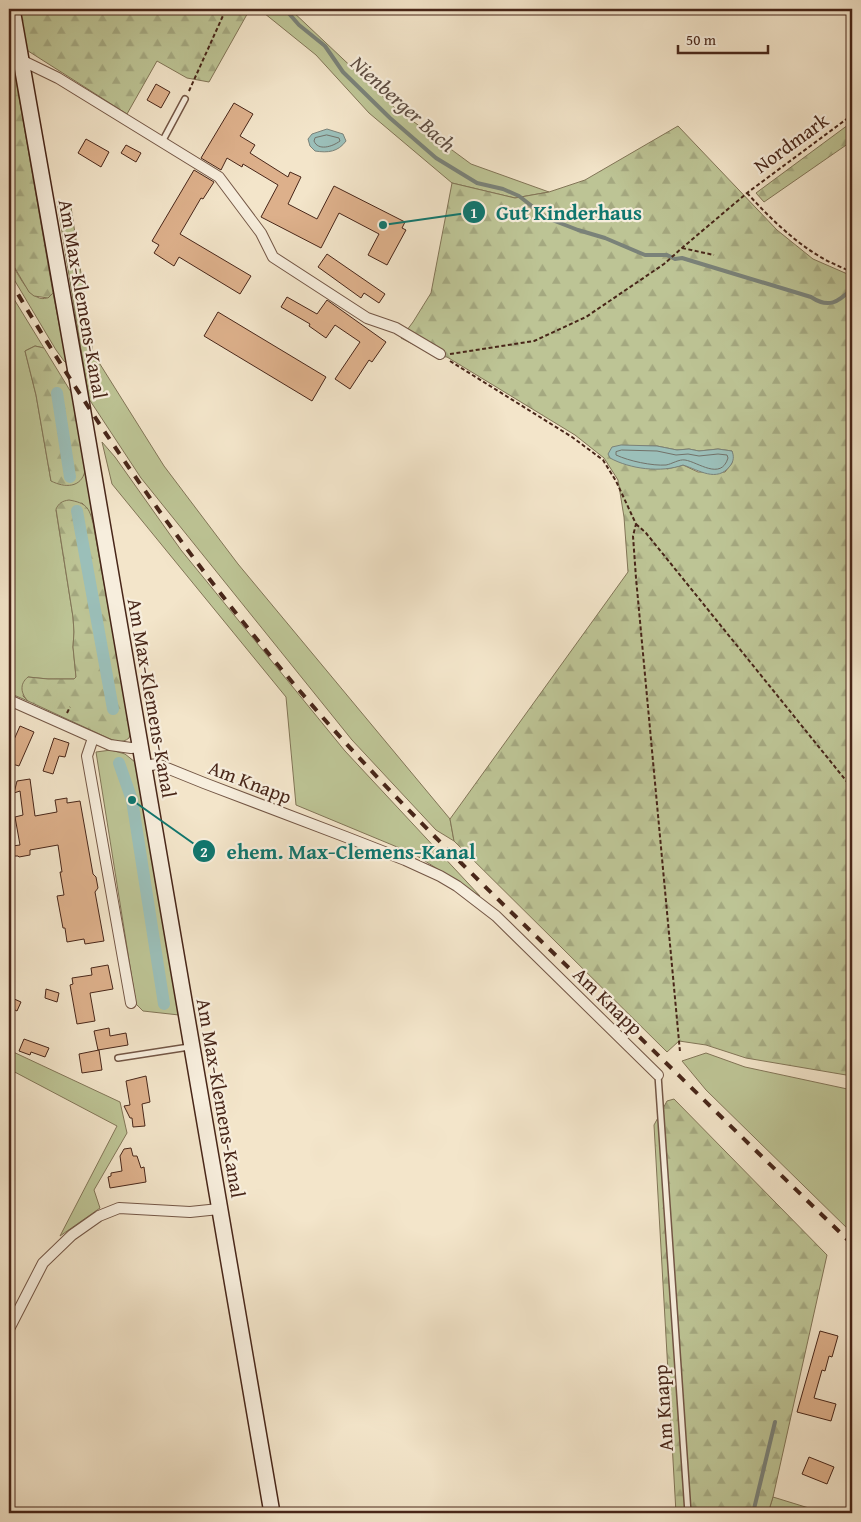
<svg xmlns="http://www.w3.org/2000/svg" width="861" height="1522" viewBox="0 0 861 1522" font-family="'Gentium Book Plus',serif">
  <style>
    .green { fill: #bdc495; stroke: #827557 }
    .forest { fill: url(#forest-firs); stroke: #827557; fill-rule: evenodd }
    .water { fill: #9bbfb9; stroke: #7a8279 }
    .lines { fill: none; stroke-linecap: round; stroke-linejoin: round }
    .shore { stroke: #727269; stroke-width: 1 }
    .stream { stroke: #7a8279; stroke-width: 4 }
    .canal { stroke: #9bbfb9; stroke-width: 12 }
    .building { fill: #ddb08b; stroke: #482619 }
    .lane-casing { stroke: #735645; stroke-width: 8 }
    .street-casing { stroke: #735645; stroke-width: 12 }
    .secondary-casing { stroke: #482619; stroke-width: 18 }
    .path { stroke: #482619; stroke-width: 2; stroke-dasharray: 4 2.5; stroke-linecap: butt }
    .lane { stroke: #f7eedd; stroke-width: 5 }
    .street { stroke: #f7eedd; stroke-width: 10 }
    .secondary { stroke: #f7eedd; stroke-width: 15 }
    .rail { stroke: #482619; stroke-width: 4; stroke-dasharray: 9 9; stroke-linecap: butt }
    .labels { text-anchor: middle; stroke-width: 4.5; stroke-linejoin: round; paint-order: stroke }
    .street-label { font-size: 20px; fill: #482619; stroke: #f7eedd }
    .water-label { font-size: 21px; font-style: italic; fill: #5d4c41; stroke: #f7eedd }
    .leader { fill: none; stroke: #0f766e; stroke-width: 2 }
    .callout-dot { fill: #0f766e; stroke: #f7eedd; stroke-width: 2 }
    .mark-label { font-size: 15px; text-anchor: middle; font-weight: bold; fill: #fff }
    .callout-label { font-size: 21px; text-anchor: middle; font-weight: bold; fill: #0f766e; stroke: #f7eedd; stroke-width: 4.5; stroke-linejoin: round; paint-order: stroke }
  </style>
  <defs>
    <pattern id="forest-firs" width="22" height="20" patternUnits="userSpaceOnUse" patternTransform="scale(1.25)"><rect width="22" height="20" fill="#bdc495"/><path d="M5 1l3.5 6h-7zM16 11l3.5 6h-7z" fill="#a4a880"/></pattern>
  </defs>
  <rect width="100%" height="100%" fill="#f3e5ca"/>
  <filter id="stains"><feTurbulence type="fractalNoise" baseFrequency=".004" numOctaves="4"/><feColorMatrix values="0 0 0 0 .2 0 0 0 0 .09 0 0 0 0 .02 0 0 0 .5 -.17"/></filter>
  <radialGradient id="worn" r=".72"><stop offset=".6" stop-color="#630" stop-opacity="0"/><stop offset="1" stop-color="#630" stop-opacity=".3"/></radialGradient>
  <path class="green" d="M259 9H290L395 108 471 164 549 192 515 198 452 183 369 113 316 55Z
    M57 201 71 207 93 353 164 466 238 564 450 819 454 841 436 830 352 740 141 478 89 399Z
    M9 258C16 270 35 314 53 293L67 364 64 361 56 350 9 271Z
    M9 291 44 348 35 346 25 351 36 395 51 481 85 464 93 523 87 508 82 503 56 510 73 617 74 632 73 647 76 677 74 679H48L28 677 23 696 28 701 9 693Z
    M102 442 115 457 181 550 345 751 480 896 414 854 296 805 286 697 112 484Z
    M111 750 125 754 135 762 179 1015 143 1011 136 1004 96 752Z
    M9 1050 120 1102 127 1133 94 1190 100 1208 60 1236 117 1126 9 1069Z
    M706 1053 745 1067 852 1090V1233L706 1090 682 1061Z
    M773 1497 825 1513H768Z"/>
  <path class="forest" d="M19 9H250L209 82 187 78 157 61 127 114 25 49Z
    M9 39 53 293 48 298 34 296 29 292 9 258Z
    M852 122V141L764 202 756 193Z
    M678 126 777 230 813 259 852 276V1076L746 1058 706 1045 679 1041 667 1052 454 841 450 819 628 572 624 517 618 480 604 458 575 435 447 357 436 356 401 338 413 322 431 293 452 183 515 198 549 192 585 180ZM640 446H657L677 450 689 449 699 451 718 449 732 451V463L725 472H698L683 465 667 469Z
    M35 346 44 348 74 397 85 471C81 488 65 488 51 481L36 395 25 351Z
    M69 500C86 503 89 507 93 523L131 732 129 738C122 744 115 741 108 738L28 701C21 694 19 684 28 677L48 679H74L76 677 73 647 74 632 73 617 56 509C59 503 62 501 69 500Z
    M674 1099 827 1255 773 1497 768 1513H676L654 1125 667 1101Z"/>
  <path class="water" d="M327 129 343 134 346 141C338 152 328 153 315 151L310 146 308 139 312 134Z
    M621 445 657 446 677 450 689 449 699 451 718 449 732 451C734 456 734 461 730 466 717 483 699 470 683 465 661 473 630 469 610 458L608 454 612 447Z"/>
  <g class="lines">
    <path class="shore" d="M327 135 339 138 340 141C332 147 318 151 314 141L315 138Z
      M622 450 657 451 676 455 688 454 699 456 718 454 727 455 728 458C721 481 698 462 685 460 679 459 672 464 666 465 652 466 629 461 616 455V452Z"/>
    <path class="stream" d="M285 9 299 25 325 46 343 72 390 118 436 158 477 183 503 189 519 196 547 218 578 230 605 238 645 255H667L675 259 682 258 811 297C829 309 838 302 852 289
      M753 1513 775 1422"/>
    <path class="canal" d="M57 393 70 477
      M77 511 113 709
      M119 763 132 800 164 1004"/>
  </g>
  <path class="building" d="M156 84 170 92 161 108 147 100Z
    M234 103 253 114 240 136 255 145 250 153 288 177 290 172 301 177 288 204 317 219 334 186 405 222 402 228 406 230 387 265 368 255 379 234 339 213 321 248 261 217 278 185 243 164 242 167 227 158 221 170 201 158Z
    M86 139 109 152 101 167 78 153Z
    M126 145 141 153 136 162 121 153Z
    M194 170 214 182 203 199 201 198 180 234 251 276 240 294 179 257 174 266 154 253 159 245 152 241Z
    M327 254 385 294 379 303 364 293 361 298 318 267Z
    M287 297 317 314 327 300 386 342 372 362 369 360 350 389 335 379 360 342 335 325 326 338 309 326 310 324 281 307Z
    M218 312 326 377 312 401 204 336Z
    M20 726 34 732 19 766 9 763V751Z
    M54 738 69 743 65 757 59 756 53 774 43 771Z
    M30 779 35 816 57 812 55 800 67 798V803L80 801 93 874 96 877 98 888 95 892 104 941 85 944 84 939 67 942 65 928H63L57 896 64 895 60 872H62L58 845 30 850V855L19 857 18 856H13L12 846 20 845 15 817 23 815 20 791 14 793 17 781Z
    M108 965 113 989 90 993 95 1021 77 1024 70 985 73 984 72 978 92 975 91 968Z
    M46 989 59 993 57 1002 45 998Z
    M12 998 21 1002 17 1011 9 1007Z
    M109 1028 110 1036 126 1033 128 1045 98 1050 94 1031Z
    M24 1039 49 1048 45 1057 31 1052 30 1055 19 1051Z
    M99 1050 102 1070 82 1073 79 1054Z
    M146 1076 150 1102 142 1104 145 1126 133 1127 132 1118H130L124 1106 130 1105 126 1081Z
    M131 1148 133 1156H137L141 1168 144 1167 146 1182 110 1188 108 1177 111 1176V1173L122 1171 120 1156 124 1149Z
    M820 1331 838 1336 832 1357 829 1356 825 1371 822 1370 814 1398 836 1404 831 1421 797 1412Z
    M809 1457 834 1467 827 1484 802 1474Z"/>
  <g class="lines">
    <g class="lane-casing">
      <path id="lane" d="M162 142 185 99
        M118 1058 189 1047
        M658 1075 688 1513"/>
    </g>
    <g class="street-casing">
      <path id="street" d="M21 60 58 78 219 177 261 233 273 257 367 318 396 328 440 354
        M9 700 110 745 131 748 140 747
        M93 738 87 756 131 1003
        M144 766 157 764 204 783 346 837 405 860 440 876 457 886 496 916 658 1075
        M9 1329 43 1263 72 1235 99 1216 119 1208 190 1212 219 1209"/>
    </g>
    <g class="secondary-casing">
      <path id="secondary" d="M12 9 80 395 272 1513"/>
    </g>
    <path class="path" d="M189 91 226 9
      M747 193C770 218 794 242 824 259 833 264 843 268 852 272
      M682 248 714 255
      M450 354 534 341 586 317 664 264 682 248 747 193 852 115
      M450 361 572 437 603 460 616 481 636 524 633 536 636 578 680 1052
      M636 524 646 533 852 788
      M9 683 10 674
      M67 713 70 707"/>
    <use href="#lane" class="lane"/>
    <use href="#street" class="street"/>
    <use href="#secondary" class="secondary"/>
    <path class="rail" d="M9 279C101 435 205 584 325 720 402 807 486 888 570 969 664 1061 758 1153 852 1244"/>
  </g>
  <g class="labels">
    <g class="street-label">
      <text transform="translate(791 143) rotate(-36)" y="7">Nordmark</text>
      <text transform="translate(83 299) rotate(80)" y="7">Am Max-Klemens-Kanal</text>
      <text transform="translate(152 698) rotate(80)" y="7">Am Max-Klemens-Kanal</text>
      <text transform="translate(250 782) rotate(21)" y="7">Am Knapp</text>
      <text transform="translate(608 1001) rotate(44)" y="7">Am Knapp</text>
      <text transform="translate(221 1098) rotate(80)" y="7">Am Max-Klemens-Kanal</text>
      <text transform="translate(663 1408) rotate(-94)" y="7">Am Knapp</text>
    </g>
    <g class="water-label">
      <text transform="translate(403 104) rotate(42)" y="7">Nienberger Bach</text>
    </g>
  </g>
  <path class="leader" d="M383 225L474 212M132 800L204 851"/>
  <g class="callout-dot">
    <circle cx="383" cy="225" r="5"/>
    <circle cx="132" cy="800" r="5"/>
    <circle cx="474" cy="212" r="12"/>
    <circle cx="204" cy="851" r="12"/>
  </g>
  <g class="mark-label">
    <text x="474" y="218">1</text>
    <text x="204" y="857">2</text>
  </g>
  <g class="callout-label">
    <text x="569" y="220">Gut Kinderhaus</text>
    <text x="351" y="859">ehem. Max-Clemens-Kanal</text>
  </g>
  <rect width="861" height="1522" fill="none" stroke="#f3e5ca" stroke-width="30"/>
  <rect x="10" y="10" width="841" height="1502" fill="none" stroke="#482619" stroke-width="2.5"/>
  <rect x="15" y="15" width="831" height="1492" fill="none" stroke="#482619"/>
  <path d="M678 45v8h90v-8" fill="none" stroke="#482619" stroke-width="2.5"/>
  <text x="686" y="45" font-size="15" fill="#482619" stroke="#f7eedd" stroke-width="4" paint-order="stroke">50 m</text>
  <rect width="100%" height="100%" filter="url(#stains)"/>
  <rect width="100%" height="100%" fill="url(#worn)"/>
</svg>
